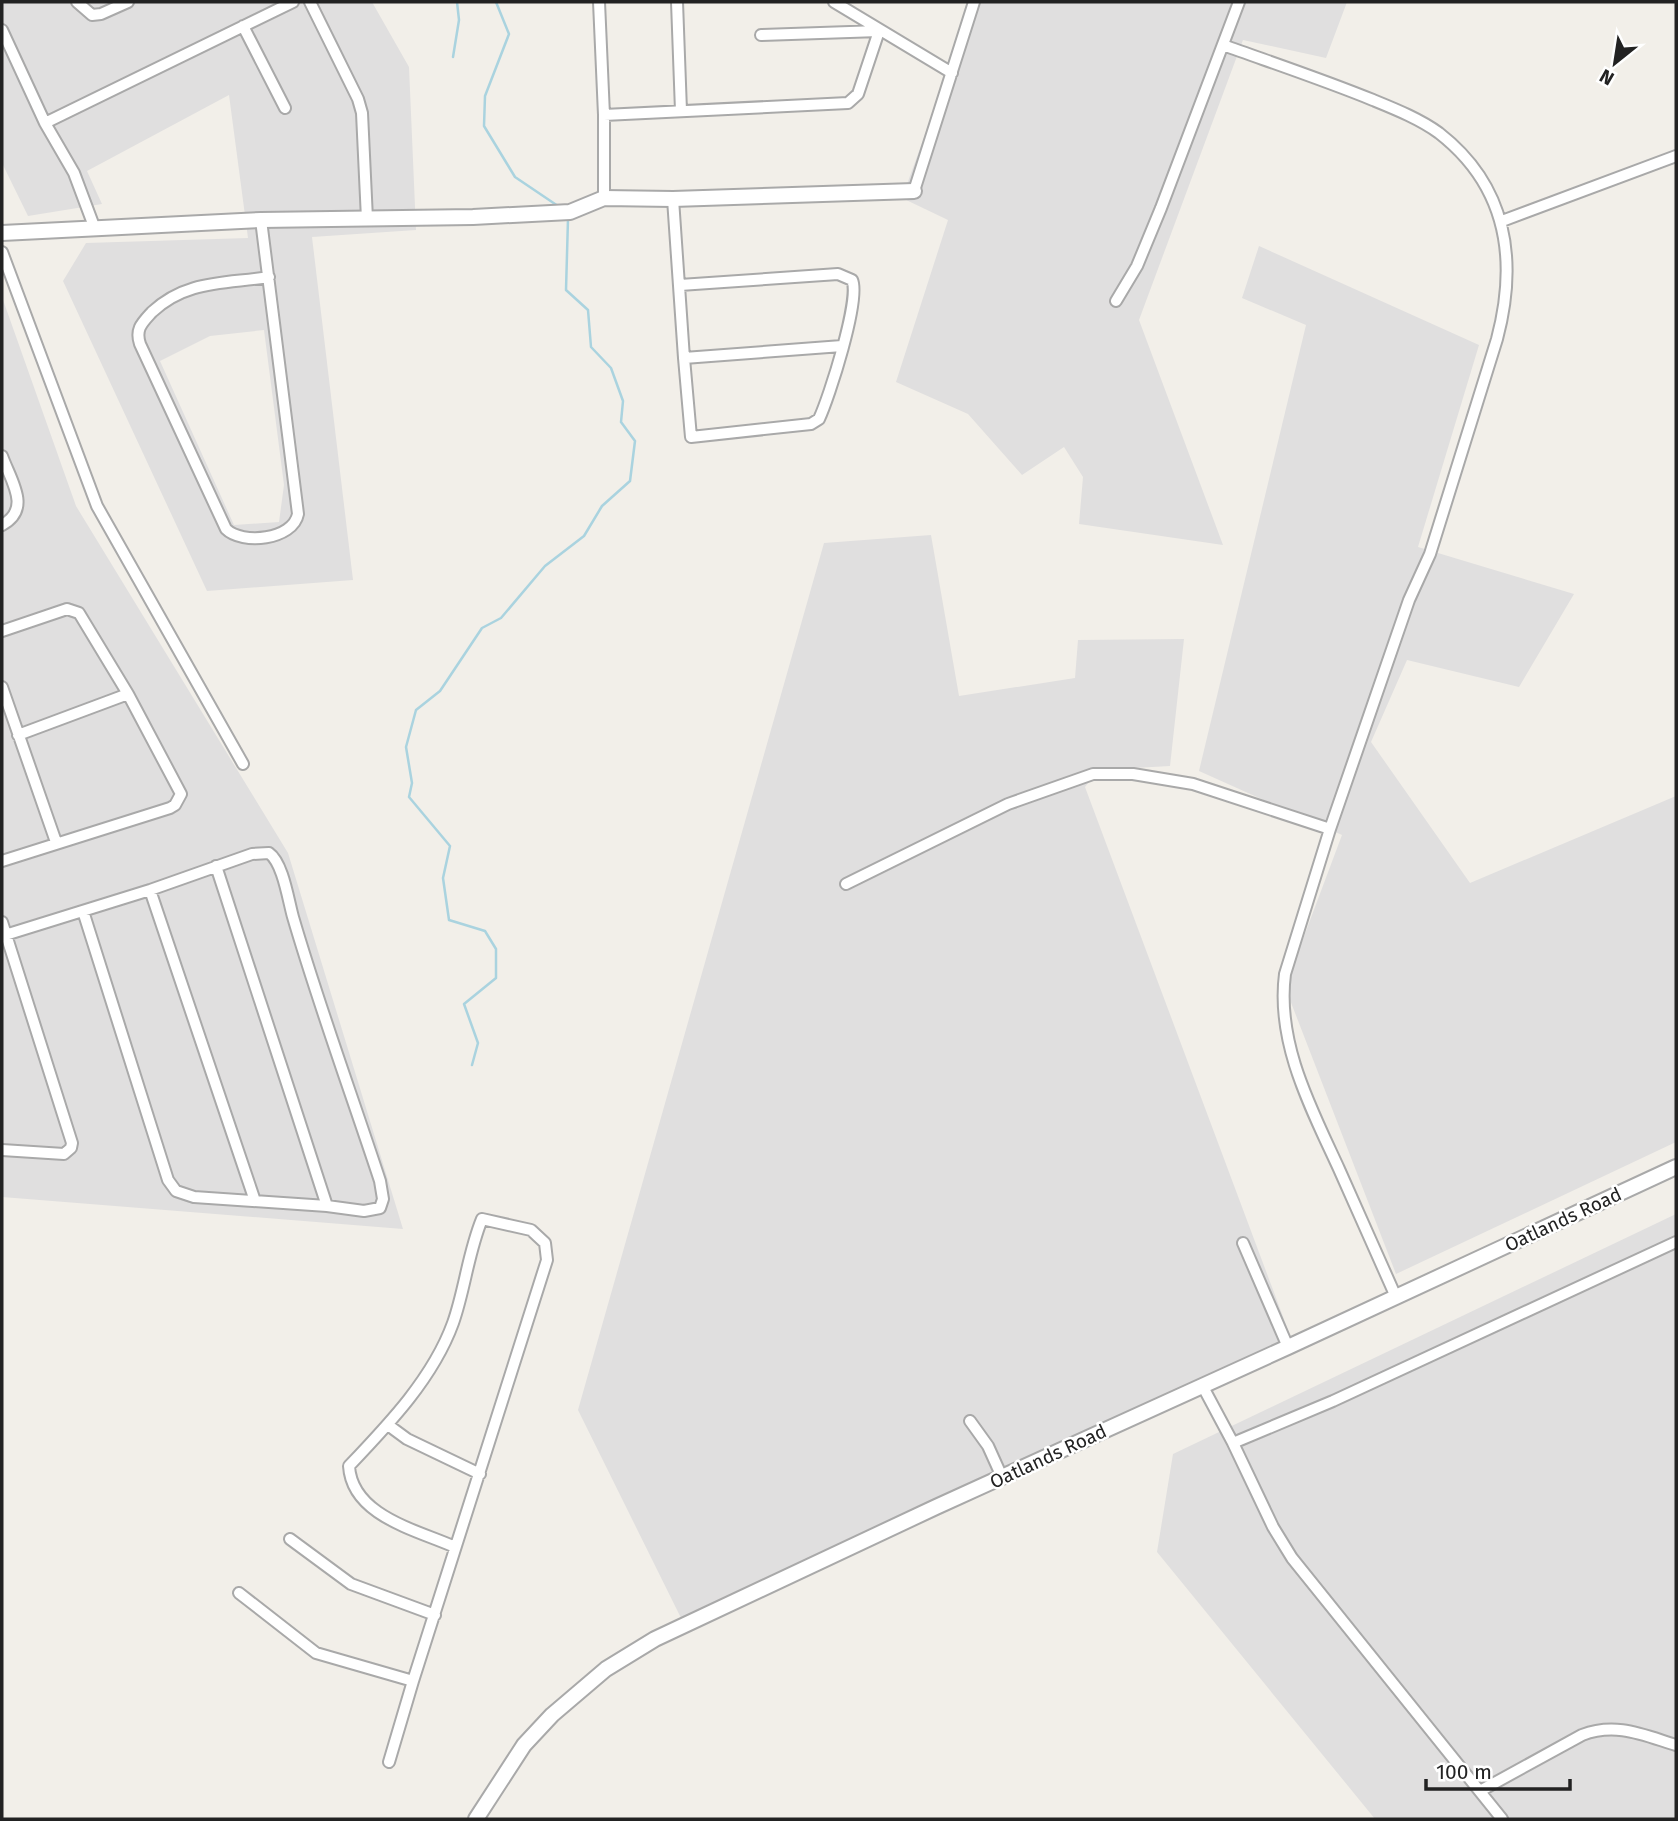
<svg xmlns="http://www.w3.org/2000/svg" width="1678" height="1821" viewBox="0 0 1678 1821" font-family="'Fira Sans',sans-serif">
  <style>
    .residential { fill: #e0dfdf; fill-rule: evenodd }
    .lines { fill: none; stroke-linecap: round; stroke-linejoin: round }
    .stream { stroke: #aad3df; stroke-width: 2.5 }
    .minor-casing { stroke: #a9a9a9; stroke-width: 14 }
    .tertiary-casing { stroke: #a9a9a9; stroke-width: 18 }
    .minor { stroke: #fff; stroke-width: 10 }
    .tertiary { stroke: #fff; stroke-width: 14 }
    .labels { text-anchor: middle; stroke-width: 5; stroke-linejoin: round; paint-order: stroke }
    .street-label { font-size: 19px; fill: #222; stroke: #fff }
  </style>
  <rect width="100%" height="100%" fill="#f2efe9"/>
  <path class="residential" d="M2 2H372L409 67 416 230 312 237 353 580 207 591 63 281 86 243 248 238 229 95 87 171 102 204 28 216 2 163ZM264 330 284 485 279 522 234 525 160 361 210 336Z
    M973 2H1347L1326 58 1243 40 1139 320 1223 545 1079 524 1083 477 1064 447 1022 475 968 414 896 382 948 220 902 198Z
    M1259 246 1479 345 1418 547 1574 594 1519 687 1407 660 1371 742 1470 883 1676 796V1142L1396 1274 1285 987 1342 835 1199 771 1306 325 1242 298Z
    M2 297 76 506 288 853 403 1229 2 1197Z
    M931 535 959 696 1075 678 1078 640 1184 639 1170 766 1098 770 1085 787 1291 1338 681 1618 578 1410 824 543Z
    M1676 1214V1819H1375L1157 1552 1173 1454Z"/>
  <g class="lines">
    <path class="stream" d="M496 2 509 34 485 96 484 126 515 177 558 206
      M453 57 459 20 457 2
      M472 1065 478 1043 464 1004 496 978V949L485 931 449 920 443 878 450 846 409 797 412 783 406 747 416 710 440 691 482 628 501 618 545 566 584 536 602 506 630 481 635 441 621 422 623 401 611 368 591 347 588 310 566 290 568 219"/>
    <g class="minor-casing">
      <path id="minor" d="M77 2 92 15 101 14 128 2
        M310 2 358 99 362 113 367 219
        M599 2 604 115V198
        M677 2 681 111
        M834 2 952 73
        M243 26 285 108
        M2 30 45 123 74 173 95 229
        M1223 45C1273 63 1324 80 1373 100 1395 109 1420 119 1439 133 1507 186 1518 260 1497 339L1430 554 1409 600 1330 829 1285 974C1276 1043 1311 1108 1339 1169 1358 1212 1377 1254 1396 1297
        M604 115 848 103 858 94 879 31 761 35
        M45 123 293 2
        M914 191 974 2
        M673 199 684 358 691 437 811 424 819 419C829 398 861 298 852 280L838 274 680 285
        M261 220 298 514C293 540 242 545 226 529L140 344C135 329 142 323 152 312 186 280 224 284 269 277
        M1502 221 1676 156
        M2 252 97 506 243 764
        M1116 301 1137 266 1161 208 1239 2
        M684 358 842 346
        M2 456C11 481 32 509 2 525
        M2 631 67 609 79 613 128 694 181 794 175 805 170 808 2 861
        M2 687 56 842
        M18 735 128 694
        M216 866 327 1206
        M846 884 1008 804 1093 774H1133L1193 784 1330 829
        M150 890 255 1201
        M2 922 72 1143 71 1148 64 1154 2 1150
        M2 936 150 890 252 854 269 853C283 863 288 899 293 917 319 1006 351 1093 380 1181L383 1199 380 1208 364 1211 327 1206 194 1197 176 1191 168 1180 83 911
        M1243 1243 1288 1347
        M1202 1385 1233 1443 1273 1527 1292 1558 1502 1819
        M970 1421 988 1446 1002 1477
        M388 1425 407 1439 480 1474
        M1233 1443 1333 1401 1676 1242
        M290 1539 351 1584 435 1615
        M239 1593 316 1653 413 1681
        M389 1762 413 1681 547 1260 545 1243 531 1230 482 1219C468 1253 465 1289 453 1323 433 1378 389 1424 349 1466 352 1516 417 1530 455 1547
        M1480 1791 1582 1735C1616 1722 1643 1735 1676 1745"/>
    </g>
    <g class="tertiary-casing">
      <path id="tertiary" d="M2 233 261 220 473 217 570 212 604 198 673 199 914 191
        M476 1819 524 1745 552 1715 606 1669 655 1639 936 1507 1288 1347 1676 1167"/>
    </g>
    <use href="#minor" class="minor"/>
    <use href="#tertiary" class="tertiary"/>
  </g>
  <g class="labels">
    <g class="street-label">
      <text transform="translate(1563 1219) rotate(-25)" y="7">Oatlands Road</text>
      <text transform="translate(1048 1456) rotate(-25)" y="7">Oatlands Road</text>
    </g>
  </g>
  <rect width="1678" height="1821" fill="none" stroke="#222222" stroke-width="7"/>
  <g transform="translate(1615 63) rotate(210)" stroke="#ffffff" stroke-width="5" paint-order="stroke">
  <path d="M0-5L12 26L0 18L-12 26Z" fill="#222222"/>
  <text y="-10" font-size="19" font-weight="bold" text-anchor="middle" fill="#222222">N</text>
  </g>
  <path d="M1426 1779v10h144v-10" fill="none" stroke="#222222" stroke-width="3.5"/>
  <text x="1436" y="1779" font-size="21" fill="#222222" stroke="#ffffff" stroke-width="5" paint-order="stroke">100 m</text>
</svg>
